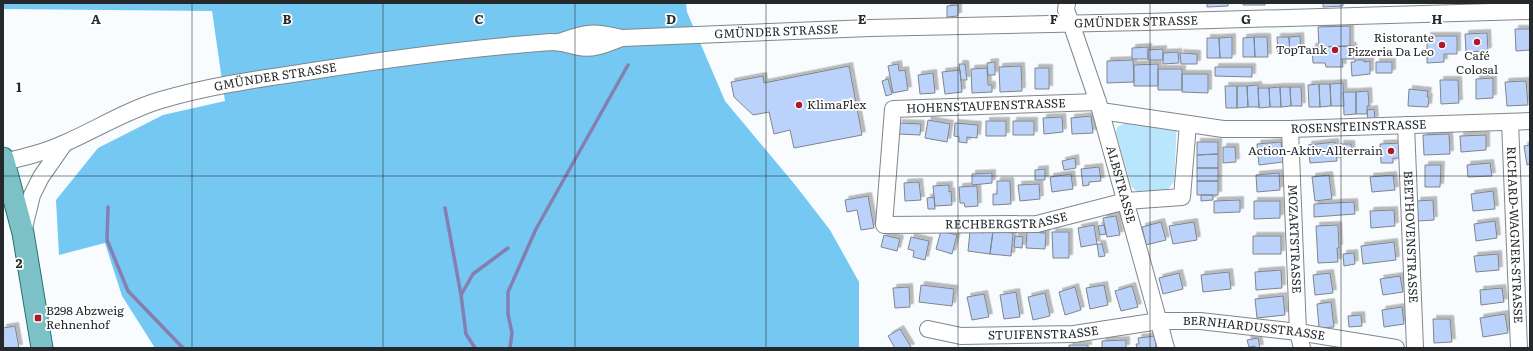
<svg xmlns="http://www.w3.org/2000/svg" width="1533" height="351" viewBox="0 0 1533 351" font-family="Literata,serif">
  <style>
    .green { fill: #bae6fd }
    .forest { fill: #74c8f1 }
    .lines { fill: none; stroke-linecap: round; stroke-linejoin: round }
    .stream { stroke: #867eb1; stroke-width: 3.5 }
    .building { fill: #bbd2fa; stroke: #80848b; filter: url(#shadow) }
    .minor-casing { stroke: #7f878b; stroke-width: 18 }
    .major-casing { stroke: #247176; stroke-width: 23 }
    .minor { stroke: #fff; stroke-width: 16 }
    .major { stroke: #7bc1c5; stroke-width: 21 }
    .grid { fill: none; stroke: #26292b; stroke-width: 1; stroke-opacity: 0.55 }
    .poi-dot { fill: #ad192a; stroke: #fff; stroke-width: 1.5 }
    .labels { text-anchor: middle; stroke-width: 3.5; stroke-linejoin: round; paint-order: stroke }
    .street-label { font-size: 12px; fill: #26292b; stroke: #fff }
    .poi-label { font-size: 12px; fill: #26292b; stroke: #fff; text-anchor: end }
    .grid-label { font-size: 13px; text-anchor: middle; font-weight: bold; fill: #26292b; stroke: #fff; stroke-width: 3.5; stroke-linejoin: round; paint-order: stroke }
  </style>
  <defs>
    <filter id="shadow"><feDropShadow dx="3.5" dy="-3.5" stdDeviation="0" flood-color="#0004"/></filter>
  </defs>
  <rect width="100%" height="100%" fill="#f9fcfe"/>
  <path class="green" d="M1123 124H1177L1174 182 1169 188 1165 190 1136 191 1131 186 1116 133 1117 127Z"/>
  <path class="forest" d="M3 3H686L687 12 725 101 796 186 830 230 859 282V348H155L122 296 105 243 59 255 56 200 98 148 163 115 225 101 212 11 3 9Z"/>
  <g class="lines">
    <path class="stream" d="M108 207 107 240 128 291 183 348
      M445 208 461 295 466 334 475 348
      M461 295 473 274 508 248
      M510 348 512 333 508 314V292L536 229 628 65"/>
  </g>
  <path class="building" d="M1207 3H1228V6L1207 7Z
    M1243 3H1265V5H1243Z
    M1323 3H1343V6L1323 7Z
    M958 5V16L947 17V6Z
    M1350 26V46L1319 47 1318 27Z
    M1515 29H1530V50L1516 51Z
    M1487 33 1488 51 1466 52 1465 34Z
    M1300 36 1301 53 1290 54 1289 37Z
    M1427 36H1457V54H1444V62L1427 63Z
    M1232 37V58H1220L1219 38Z
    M1254 37H1267L1268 57H1255Z
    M1254 37 1255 57H1243V38Z
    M1277 37H1289L1290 54H1278Z
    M1207 38H1219L1220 58H1207Z
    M1353 46 1354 59H1342L1343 67H1326L1325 63H1313L1312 47Z
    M1148 47V59H1132V48Z
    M1163 49V60H1148V50Z
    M1178 52 1179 63 1163 64V53Z
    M1180 53 1197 54V64H1181Z
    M1133 60 1134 82 1107 83V61Z
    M1355 60H1364V62L1370 61V74L1352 76 1351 62H1355Z
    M995 62V75H988L987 63Z
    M1376 62H1392V73H1376Z
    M898 64 899 71 905 70 908 90 893 93 888 66Z
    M959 64H965L967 80H961Z
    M1158 64V86H1134V65Z
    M849 66 862 135 794 148 790 130 774 134 769 112 753 115 734 97 731 82 763 76 764 83Z
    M1021 66 1022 91 1000 92 999 67Z
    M1215 67H1252V77L1215 76Z
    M987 68 988 85H992V92L972 93 971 69Z
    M1035 68H1049V89H1035Z
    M1158 69H1182V90H1158Z
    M960 70 962 92 945 94 942 72Z
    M933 73 935 93 920 94 918 75Z
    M1182 74H1208V93L1182 92Z
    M1493 78V98L1476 99V79Z
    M888 79 892 94 886 96 882 81Z
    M1440 80H1458L1459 103 1441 104Z
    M1526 81 1528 105 1507 106 1505 82Z
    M1343 83 1344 106H1331L1330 84Z
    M1319 84H1330L1331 106 1320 107Z
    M1319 84 1320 107H1309L1308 85Z
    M1258 85 1259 107H1248L1247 86Z
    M1225 86H1237V108H1226Z
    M1237 86H1247L1248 107 1237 108Z
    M1280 87H1290L1291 106 1281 107Z
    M1280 87 1281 107H1270L1269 88Z
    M1290 87H1301L1302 106H1291Z
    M1258 88H1269L1270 107 1259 108Z
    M1409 89 1428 91 1427 97H1429L1428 107 1408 106Z
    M1368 91 1369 106H1367V114H1356V92Z
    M1343 92H1356V114L1344 115Z
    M1374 109 1375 120H1368L1367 110Z
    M1091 116 1093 133 1072 134 1071 118Z
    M1062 117 1063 132 1044 134 1043 118Z
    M928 120 950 124 947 142 925 138Z
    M986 121H1006V136H986Z
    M1013 121H1034V135H1013Z
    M899 123 921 124 920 135 898 134Z
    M955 123 978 125 977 138 967 137V143L959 142V137L954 136Z
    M1449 134 1450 154 1424 155 1423 135Z
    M1486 135V150L1461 152 1460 136Z
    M1197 142H1218V154L1197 155Z
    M1281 142 1283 162 1259 165 1257 144Z
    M1335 142 1337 161 1310 163 1308 145Z
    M1401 143 1402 158H1393V163H1381L1380 144Z
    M1340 144H1351L1352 155 1341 156Z
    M1530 145V164L1527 165 1524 146Z
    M1223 147H1235L1236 162 1223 163Z
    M1218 154V168H1197V155Z
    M1075 158 1076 168 1064 170 1062 161Z
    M1490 163 1492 176 1468 177 1467 165Z
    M1425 165H1441L1440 187H1425Z
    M1099 167 1101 181 1089 182V185L1083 186 1081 169Z
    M1197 168H1218V181H1197Z
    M1045 169V180H1035V170Z
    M992 173V183L972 185V174Z
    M1279 173 1280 190 1257 192 1256 175Z
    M1071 174 1073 189 1052 192 1050 177Z
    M1329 175 1332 199 1315 201 1312 177Z
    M1393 175 1395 190 1372 192 1370 177Z
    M997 181H1010L1011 204 993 205V194H997Z
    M1197 181H1218V195H1197Z
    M919 182 921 200 905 201 904 183Z
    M1039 184 1040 199 1020 201 1018 185Z
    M949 185V192L951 191 952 205 935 206 933 186Z
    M977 186 978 206 965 207 964 203H960L959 187Z
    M1493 191 1495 209 1473 211 1471 194Z
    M1201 195H1213V200L1201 201Z
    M868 196 874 228 861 230 857 210 847 212 845 200Z
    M934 197 935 209H928L927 198Z
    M1240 200V212L1214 213V201Z
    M1433 200 1434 220 1418 221 1417 201Z
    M1254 201H1280V218L1254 219Z
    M1354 202 1355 214 1314 217V204Z
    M1394 210 1395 226 1371 228 1370 211Z
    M1116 216 1120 235 1107 237 1103 218Z
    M1495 221 1497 238 1476 241 1474 224Z
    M1161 222 1166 240 1146 245 1142 227Z
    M1194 222 1197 240 1173 244 1169 226Z
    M1094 225 1097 244 1081 247 1078 228Z
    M1104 225 1106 234 1100 235 1098 226Z
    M1338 225 1339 248H1337L1338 262 1318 263 1316 226Z
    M984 230 993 231 990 254 968 251 970 231 984 233Z
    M941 231 957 235 952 254 936 249Z
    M993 231 1013 233 1011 256 990 254Z
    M1027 232 1046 233 1045 249 1026 248Z
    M1052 232H1069V258H1053Z
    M884 235 900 239 897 251 881 247Z
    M1015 236 1023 237 1022 248 1014 247Z
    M1253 236H1281V254H1253Z
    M911 237 929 241 925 260 913 257 914 251 908 249Z
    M1394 242 1396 260 1363 264 1361 246Z
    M1097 244H1102L1105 256 1099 257Z
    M1354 253 1355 264 1344 266 1343 254Z
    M1498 254 1499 270 1476 272 1474 256Z
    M1281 270 1282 288 1256 290 1255 272Z
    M1229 272 1231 289 1203 292 1201 275Z
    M1179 273 1183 289 1163 294 1159 278Z
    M1330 273 1333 293 1315 295 1313 275Z
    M1400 276 1403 292 1383 295 1380 279Z
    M921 285 954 289 952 306 919 302Z
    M1104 285 1108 305 1090 309 1086 288Z
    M1132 286 1138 307 1121 311 1115 291Z
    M909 287 910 307 895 308 893 288Z
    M1075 287 1081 310 1065 315 1059 292Z
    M1502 288 1504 302 1481 305 1480 290Z
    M1016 292 1020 317 1004 319 1000 295Z
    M1045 293 1050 316 1033 320 1028 297Z
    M984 294 989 317 972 320 967 297Z
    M1283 296 1285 315 1257 318 1255 299Z
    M1331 302 1334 327 1319 328 1317 304Z
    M1402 307 1404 324 1384 327 1382 310Z
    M1505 314 1508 333 1483 337 1480 318Z
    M1361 315 1362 326 1349 327 1348 316Z
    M1433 319H1450L1452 342 1434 343Z
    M15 326 19 348H3V328Z
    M900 329 911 347 910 348H895L888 336Z
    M1155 336 1156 348H1137L1136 344H1139L1138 338Z
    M1258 338 1260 348H1255V346L1249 347 1247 340Z
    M1126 340V348H1102V341Z
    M1069 345H1088V348H1069Z"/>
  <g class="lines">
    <g class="minor-casing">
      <g id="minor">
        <path id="s1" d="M1067 3 1066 10 1071 23 1098 102 1166 348"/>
        <path id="s2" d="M559 42C587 32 593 31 622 38L870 28 1145 22 1530 11"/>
        <path id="s3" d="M1098 102 893 109 884 225 1037 224 1126 201 1182 197 1188 124"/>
        <path id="s4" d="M1101 111 1223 129H1290L1530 121"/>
        <path id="s5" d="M1510 122 1519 348"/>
        <path id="s6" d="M1406 125 1415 348"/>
        <path id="s7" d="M1290 129 1298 332 1302 348"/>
        <path id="s8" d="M4 162C25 157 46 152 65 143 97 129 127 110 161 100 208 86 258 79 306 72 387 59 469 48 551 42 561 42 570 45 579 47 594 50 608 43 622 38"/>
        <path d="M23 232 32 195 41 177 64 144"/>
        <path id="s9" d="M928 329 961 336 1074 334 1159 321H1200L1298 332 1396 348"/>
      </g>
    </g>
    <g class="major-casing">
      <path id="major" d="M3 158 23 233 42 348"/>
    </g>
    <use href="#minor" class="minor"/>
    <use href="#major" class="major"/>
  </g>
  <path class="grid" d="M192 3V348M383 3V348M575 3V348M766 3V348M958 3V348M1150 3V348M1341 3V348M3 176H1530"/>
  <g class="poi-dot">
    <circle cx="1477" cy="42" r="4"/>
    <circle cx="1442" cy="45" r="4"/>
    <circle cx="1335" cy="50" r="4"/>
    <circle cx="799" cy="105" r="4"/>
    <circle cx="1391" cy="151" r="4"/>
    <rect x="34" y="314" width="8" height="8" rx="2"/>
  </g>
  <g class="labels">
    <g class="street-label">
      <text dy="4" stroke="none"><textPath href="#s2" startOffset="579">GMÜNDER STRASSE</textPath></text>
      <text dy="4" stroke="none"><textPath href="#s2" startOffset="219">GMÜNDER STRASSE</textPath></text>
      <text dy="4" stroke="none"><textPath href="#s8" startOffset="286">GMÜNDER STRASSE</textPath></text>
      <text transform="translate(986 106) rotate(-2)" y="4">HOHENSTAUFENSTRASSE</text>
      <text dy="4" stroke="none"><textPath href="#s4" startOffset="259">ROSENSTEINSTRASSE</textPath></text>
      <text dy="4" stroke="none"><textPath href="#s1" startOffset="190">ALBSTRASSE</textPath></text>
      <text dy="4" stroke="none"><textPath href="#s3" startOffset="444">RECHBERGSTRASSE</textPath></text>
      <text dy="4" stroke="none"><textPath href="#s5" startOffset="113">RICHARD-WAGNER-STRASSE</textPath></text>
      <text dy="4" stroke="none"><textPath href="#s6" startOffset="112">BEETHOVENSTRASSE</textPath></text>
      <text dy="4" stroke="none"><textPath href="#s7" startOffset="110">MOZARTSTRASSE</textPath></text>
      <text dy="4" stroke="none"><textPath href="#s9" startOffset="328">BERNHARDUSSTRASSE</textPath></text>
      <text dy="4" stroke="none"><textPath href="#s9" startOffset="116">STUIFENSTRASSE</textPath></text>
    </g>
    <g class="poi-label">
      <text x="1434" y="42">Ristorante<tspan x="1434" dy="14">Pizzeria Da Leo</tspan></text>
      <text x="1327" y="54">TopTank</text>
      <text x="1477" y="60" text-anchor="middle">Café<tspan x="1477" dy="14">Colosal</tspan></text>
      <text x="807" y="109" text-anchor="start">KlimaFlex</text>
      <text x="1383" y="155">Action-Aktiv-Allterrain</text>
      <text x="46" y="315" text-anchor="start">B298 Abzweig<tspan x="46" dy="14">Rehnenhof</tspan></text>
    </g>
  </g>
  <g class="grid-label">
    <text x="96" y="24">A</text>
    <text x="287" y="24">B</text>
    <text x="479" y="24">C</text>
    <text x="671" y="24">D</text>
    <text x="862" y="24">E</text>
    <text x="1054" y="24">F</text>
    <text x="1246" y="24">G</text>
    <text x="1437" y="24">H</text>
    <text x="19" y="92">1</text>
    <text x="19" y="268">2</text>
  </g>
  <rect width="1533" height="351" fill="none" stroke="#26292b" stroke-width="8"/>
</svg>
